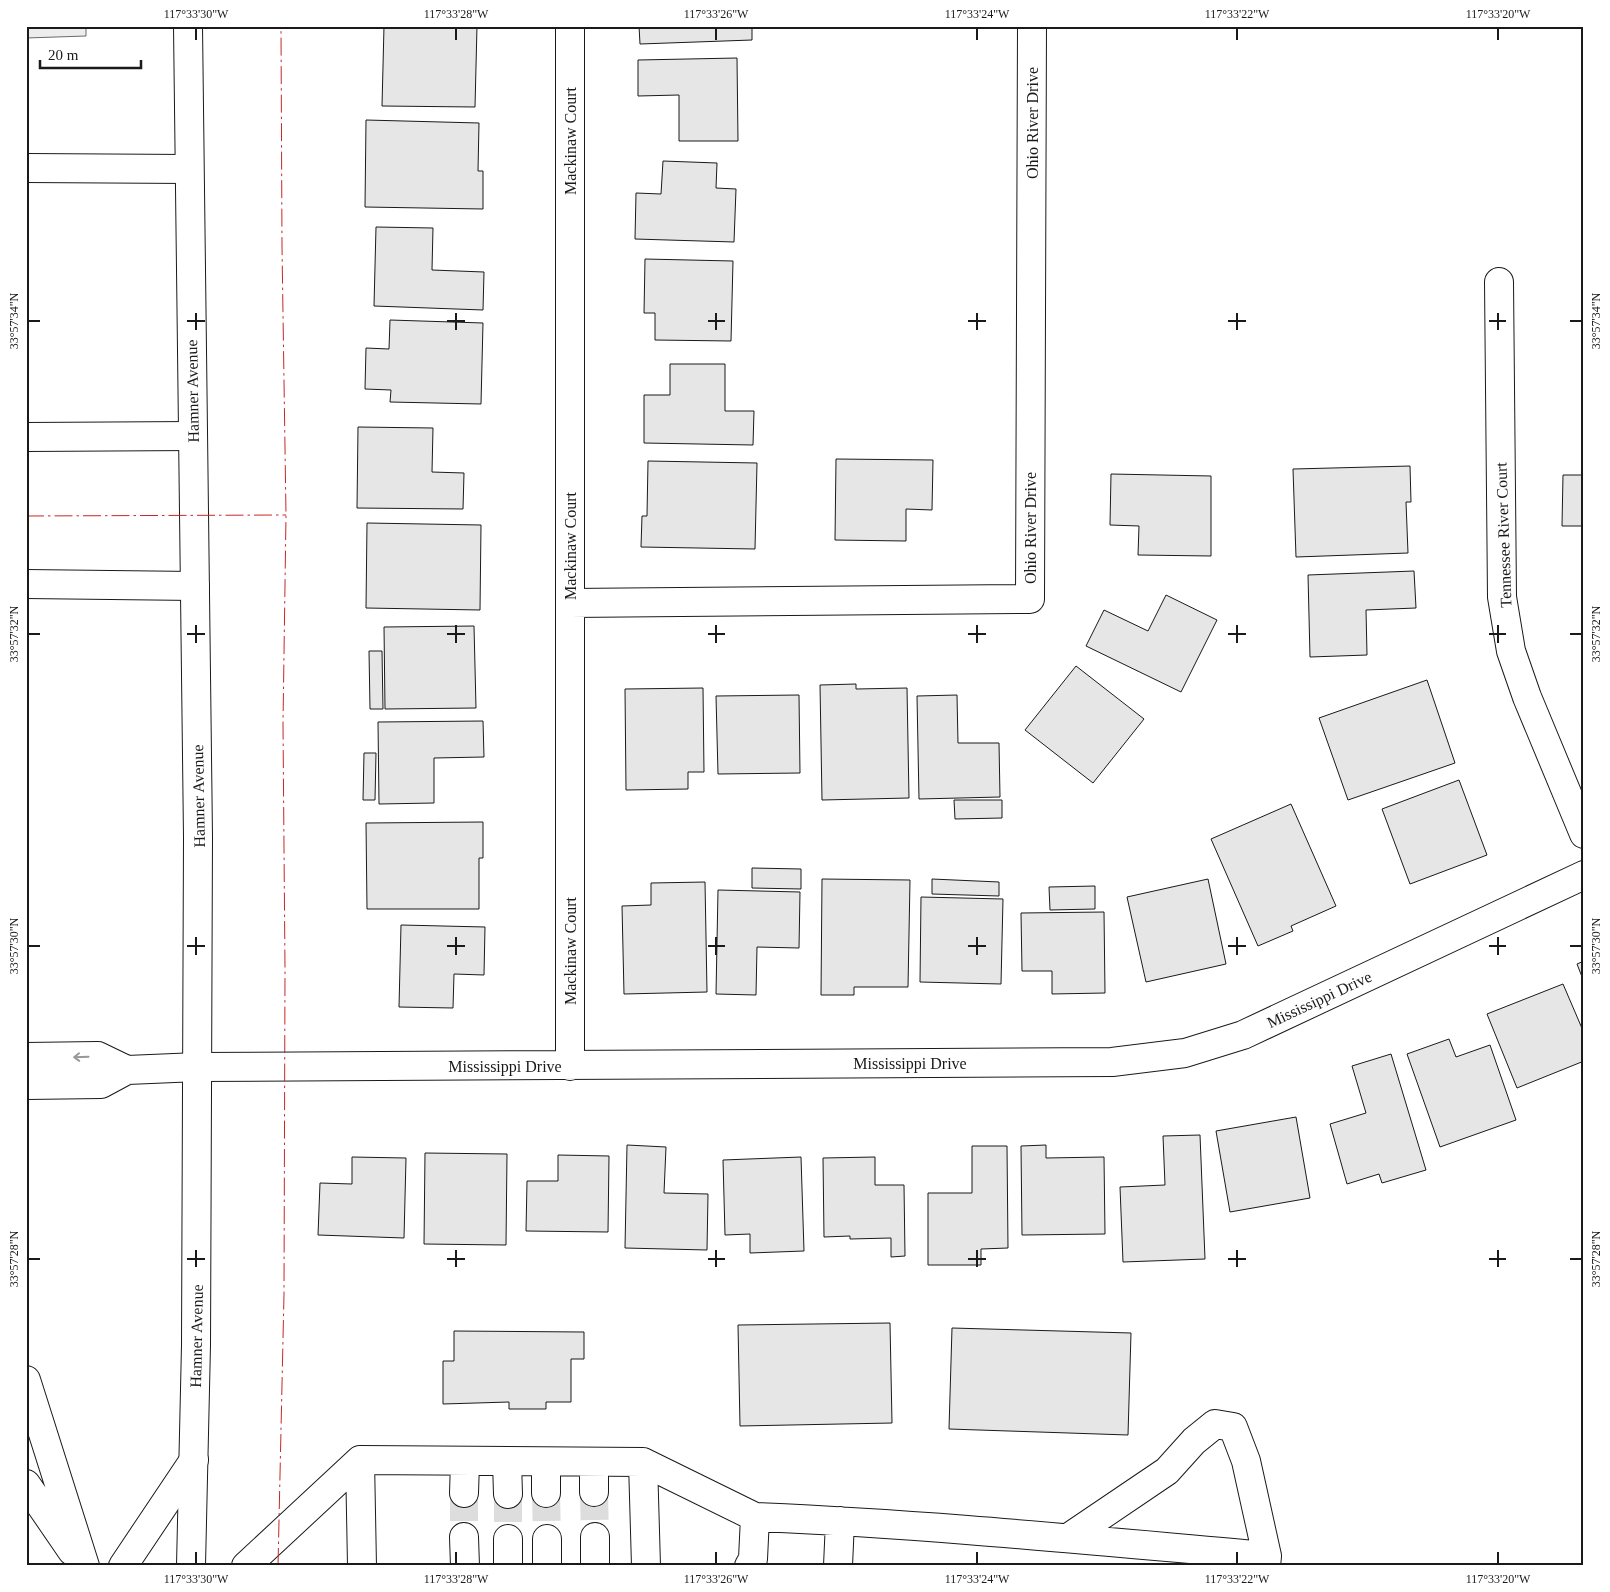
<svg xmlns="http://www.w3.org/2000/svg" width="1610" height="1592" viewBox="0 0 1610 1592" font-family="'Times New Roman',serif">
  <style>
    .built { fill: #ededed; stroke: #6a6a6a }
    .building { fill: #e6e6e6; stroke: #1a1a1a }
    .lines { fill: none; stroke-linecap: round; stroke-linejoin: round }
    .minor-tunnel { stroke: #ddd; stroke-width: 28; stroke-dasharray: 28 14; stroke-linecap: butt }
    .minor-casing { stroke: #1a1a1a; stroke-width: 30 }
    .major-casing { stroke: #1a1a1a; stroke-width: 30 }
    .minor { stroke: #fff; stroke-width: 28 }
    .major { stroke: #fff; stroke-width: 28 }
    .power { stroke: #c62828; stroke-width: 1; stroke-dasharray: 18 4 2.5 4; stroke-linecap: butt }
    .oneway { stroke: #989898 }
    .ticks { fill: none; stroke: #1a1a1a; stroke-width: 2 }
    .labels { text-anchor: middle; stroke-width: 4; stroke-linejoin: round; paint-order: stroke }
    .street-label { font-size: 16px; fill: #1a1a1a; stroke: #fff }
    .neatline { fill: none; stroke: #1a1a1a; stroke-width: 2 }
    .ticks-label { font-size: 12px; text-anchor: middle; fill: #1a1a1a }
  </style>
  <rect width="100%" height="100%" fill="#fff"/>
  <path class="built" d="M26 26H86V36L26 38Z"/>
  <path class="building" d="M384 26H477L475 107 382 106Z
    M639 26H752V40L640 44Z
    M737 58 738 141H679V95L638 96V60Z
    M366 120 479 123 478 171H483V209L365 207Z
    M663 161 717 163 716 188 736 189 734 242 635 239 636 193 661 194Z
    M376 227 433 228 432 270 484 272 483 310 374 306Z
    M645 259 733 261 731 341 655 340V313H644Z
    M390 320 483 323 481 404 390 402 391 390 365 389 366 348 389 349Z
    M670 364H725V411H754L753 445 644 443V395H670Z
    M358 427 433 428 432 472 464 473 463 509 357 508Z
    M836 459 933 460 932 510 906 509V541L835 540Z
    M648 461 757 463 755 549 641 547 642 516H647Z
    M1410 466 1411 502H1406L1408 553 1296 557 1293 469Z
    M1111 474 1211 476V556L1138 555 1139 526 1110 525Z
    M1563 475H1584V526H1562Z
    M367 523 481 525 480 610 366 608Z
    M1414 571 1416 608 1366 610 1367 655 1310 657 1308 575Z
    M1166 595 1217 620 1181 692 1086 646 1104 610 1148 631Z
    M474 626 476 708 385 709 384 627Z
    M369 651H382L383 709H370Z
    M1076 666 1144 719 1093 783 1025 730Z
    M1427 680 1455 763 1348 800 1319 718Z
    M856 684V689L907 688 909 798 822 800 820 685Z
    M703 688 704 772H688V789L626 790 625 689Z
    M799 695 800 773 718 774 716 696Z
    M957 695 958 743H999L1000 797 919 799 917 696Z
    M483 721 484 757 434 758V803L379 804 378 722Z
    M364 753H376L375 800H363Z
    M1459 780 1487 855 1410 884 1382 809Z
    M954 800H1002V818L955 819Z
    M1291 804 1336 906 1291 926 1293 931 1258 946 1211 839Z
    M483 822V858H479V909H367L366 823Z
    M752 868 801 869V889L752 888Z
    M822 879 910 880 908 987H854V995H821Z
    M932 879 999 882V896L932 894Z
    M1208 879 1226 964 1146 982 1127 897Z
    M705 882 707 992 624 994 622 906 651 905V883Z
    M1095 886V909L1050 910 1049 887Z
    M718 890 800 892 799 948 757 947 756 995 716 994Z
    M921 897 1003 899 1001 984 920 982Z
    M1104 912 1105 993 1052 994V971H1022L1021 913Z
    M401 925 485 927 484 975 454 974 453 1008 399 1007Z
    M1584 961V982L1577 964Z
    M1563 984 1584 1033V1061L1517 1088 1487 1014Z
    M1449 1039 1456 1057 1490 1045 1516 1120 1440 1147 1407 1054Z
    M1391 1054 1426 1170 1382 1183 1379 1174 1347 1184 1330 1124 1366 1113 1352 1066Z
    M1296 1117 1310 1198 1230 1212 1216 1131Z
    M1200 1135 1205 1259 1123 1262 1120 1187 1165 1185 1163 1136Z
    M627 1145 666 1147 664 1193 708 1194 707 1250 625 1248Z
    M1046 1145V1158L1104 1157 1105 1234 1022 1235 1021 1146Z
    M972 1146H1007L1008 1248 981 1249V1265H928V1193H972Z
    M425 1153 507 1154 506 1245 424 1244Z
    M558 1155 609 1156 608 1232 526 1231 527 1181H558Z
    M352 1157 406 1158 404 1238 318 1235 320 1183 352 1184Z
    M801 1157 804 1251 750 1253V1234L725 1235 723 1160Z
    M875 1157V1185H904L905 1256 891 1257V1238L850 1239V1236L824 1237 823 1158Z
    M890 1323 892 1423 740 1426 738 1325Z
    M952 1328 1131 1333 1128 1435 949 1429Z
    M454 1331 584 1332V1359H571V1402H546V1409H509V1402L443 1404V1361H454Z"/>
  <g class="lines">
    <path class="minor-tunnel" d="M594 1492 595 1537
      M464 1493V1537
      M546 1493 547 1539
      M508 1494V1539"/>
    <g class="minor-casing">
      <path id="minor" d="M570 26V1066
        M26 168 189 169
        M1499 282 1502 597 1511 651 1527 697 1584 834
        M26 437 193 436
        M26 584 195 586
        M570 603 1030 599 1032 26
        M26 1057 98 1056 127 1070
        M26 1085 101 1084 127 1070 198 1067 1112 1062 1185 1053 1243 1035 1584 875
        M26 1380 85 1566
        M360 1460 362 1566
        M507 1462 508 1494
        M546 1462V1493
        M594 1462V1492
        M643 1462 646 1566
        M26 1484 72 1551
        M464 1493 465 1462
        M464 1537 465 1566
        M595 1537V1566
        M1068 1538 1167 1471 1194 1441 1215 1424 1233 1427 1246 1461 1267 1556
        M508 1539V1566
        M547 1539V1566
        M123 1566 194 1460
        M246 1566 360 1460 643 1462 755 1517
        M749 1566 753 1559 755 1517C926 1524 1096 1541 1267 1556L1266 1566
        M838 1566 840 1521"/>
    </g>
    <g class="major-casing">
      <path id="major" d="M188 26 198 837 196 1345 191 1566"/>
    </g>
    <use href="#minor" class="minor"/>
    <use href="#major" class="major"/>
    <path class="power" d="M26 516 286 515
      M278 1566 284 1294 285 969 283 724 286 515 282 246 281 26"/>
  </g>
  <defs><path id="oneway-shaft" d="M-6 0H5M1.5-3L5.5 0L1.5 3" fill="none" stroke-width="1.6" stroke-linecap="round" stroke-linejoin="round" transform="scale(1.25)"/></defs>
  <use class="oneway" href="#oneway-shaft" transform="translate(81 1057) rotate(178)"/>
  <path class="ticks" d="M196 28V40M456 28V40M716 28V40M977 28V40M1237 28V40M1498 28V40M196 313V330M456 313V330M716 313V330M977 313V330M1237 313V330M1498 313V330M28 321H40M187 321H205M447 321H465M708 321H725M968 321H986M1228 321H1246M1489 321H1506M1570 321H1582M196 625V643M456 625V643M716 625V643M977 625V643M1237 625V643M1498 625V643M28 634H40M187 634H205M447 634H465M708 634H725M968 634H986M1228 634H1246M1489 634H1506M1570 634H1582M196 937V955M456 937V955M716 937V955M977 937V955M1237 937V955M1498 937V955M28 946H40M187 946H205M447 946H465M708 946H725M968 946H986M1228 946H1246M1489 946H1506M1570 946H1582M196 1250V1267M456 1250V1267M716 1250V1267M977 1250V1267M1237 1250V1267M1498 1250V1267M28 1259H40M187 1259H205M447 1259H465M708 1259H725M968 1259H986M1228 1259H1246M1489 1259H1506M1570 1259H1582M196 1552V1564M456 1552V1564M716 1552V1564M977 1552V1564M1237 1552V1564M1498 1552V1564"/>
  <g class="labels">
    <g class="street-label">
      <text transform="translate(1032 123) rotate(-90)" y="6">Ohio River Drive</text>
      <text transform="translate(570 141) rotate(-90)" y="6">Mackinaw Court</text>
      <text transform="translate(192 391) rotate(-91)" y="6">Hamner Avenue</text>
      <text transform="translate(1030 528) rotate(-90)" y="6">Ohio River Drive</text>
      <text transform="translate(1503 535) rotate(-92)" y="6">Tennessee River Court</text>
      <text transform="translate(570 546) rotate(-90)" y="6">Mackinaw Court</text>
      <text transform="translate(198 796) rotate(-91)" y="6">Hamner Avenue</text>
      <text transform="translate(570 951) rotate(-90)" y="6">Mackinaw Court</text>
      <text transform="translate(1319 999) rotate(-25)" y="6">Mississippi Drive</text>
      <text x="910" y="1069">Mississippi Drive</text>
      <text x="505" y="1072">Mississippi Drive</text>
      <text transform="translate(196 1336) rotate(-89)" y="6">Hamner Avenue</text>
    </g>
  </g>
  <rect width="1610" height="1592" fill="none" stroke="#ffffff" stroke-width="55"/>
  <path d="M40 60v8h101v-8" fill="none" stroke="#1a1a1a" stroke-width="2.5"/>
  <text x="48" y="60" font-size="15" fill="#1a1a1a" stroke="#ffffff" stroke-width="4" paint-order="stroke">20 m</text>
  <rect x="28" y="28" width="1554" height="1536" class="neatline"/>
  <g class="ticks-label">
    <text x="196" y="18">117°33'30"W</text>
    <text x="456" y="18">117°33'28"W</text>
    <text x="716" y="18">117°33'26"W</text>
    <text x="977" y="18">117°33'24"W</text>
    <text x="1237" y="18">117°33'22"W</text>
    <text x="1498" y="18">117°33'20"W</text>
    <text transform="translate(14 321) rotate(-90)" y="4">33°57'34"N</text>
    <text transform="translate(1596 321) rotate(-90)" y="4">33°57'34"N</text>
    <text transform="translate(14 634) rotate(-90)" y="4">33°57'32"N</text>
    <text transform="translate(1596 634) rotate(-90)" y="4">33°57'32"N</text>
    <text transform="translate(14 946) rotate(-90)" y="4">33°57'30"N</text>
    <text transform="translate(1596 946) rotate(-90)" y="4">33°57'30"N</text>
    <text transform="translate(14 1259) rotate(-90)" y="4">33°57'28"N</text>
    <text transform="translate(1596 1259) rotate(-90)" y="4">33°57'28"N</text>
    <text x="196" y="1583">117°33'30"W</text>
    <text x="456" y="1583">117°33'28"W</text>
    <text x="716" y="1583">117°33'26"W</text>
    <text x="977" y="1583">117°33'24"W</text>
    <text x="1237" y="1583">117°33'22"W</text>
    <text x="1498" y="1583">117°33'20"W</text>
  </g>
</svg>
